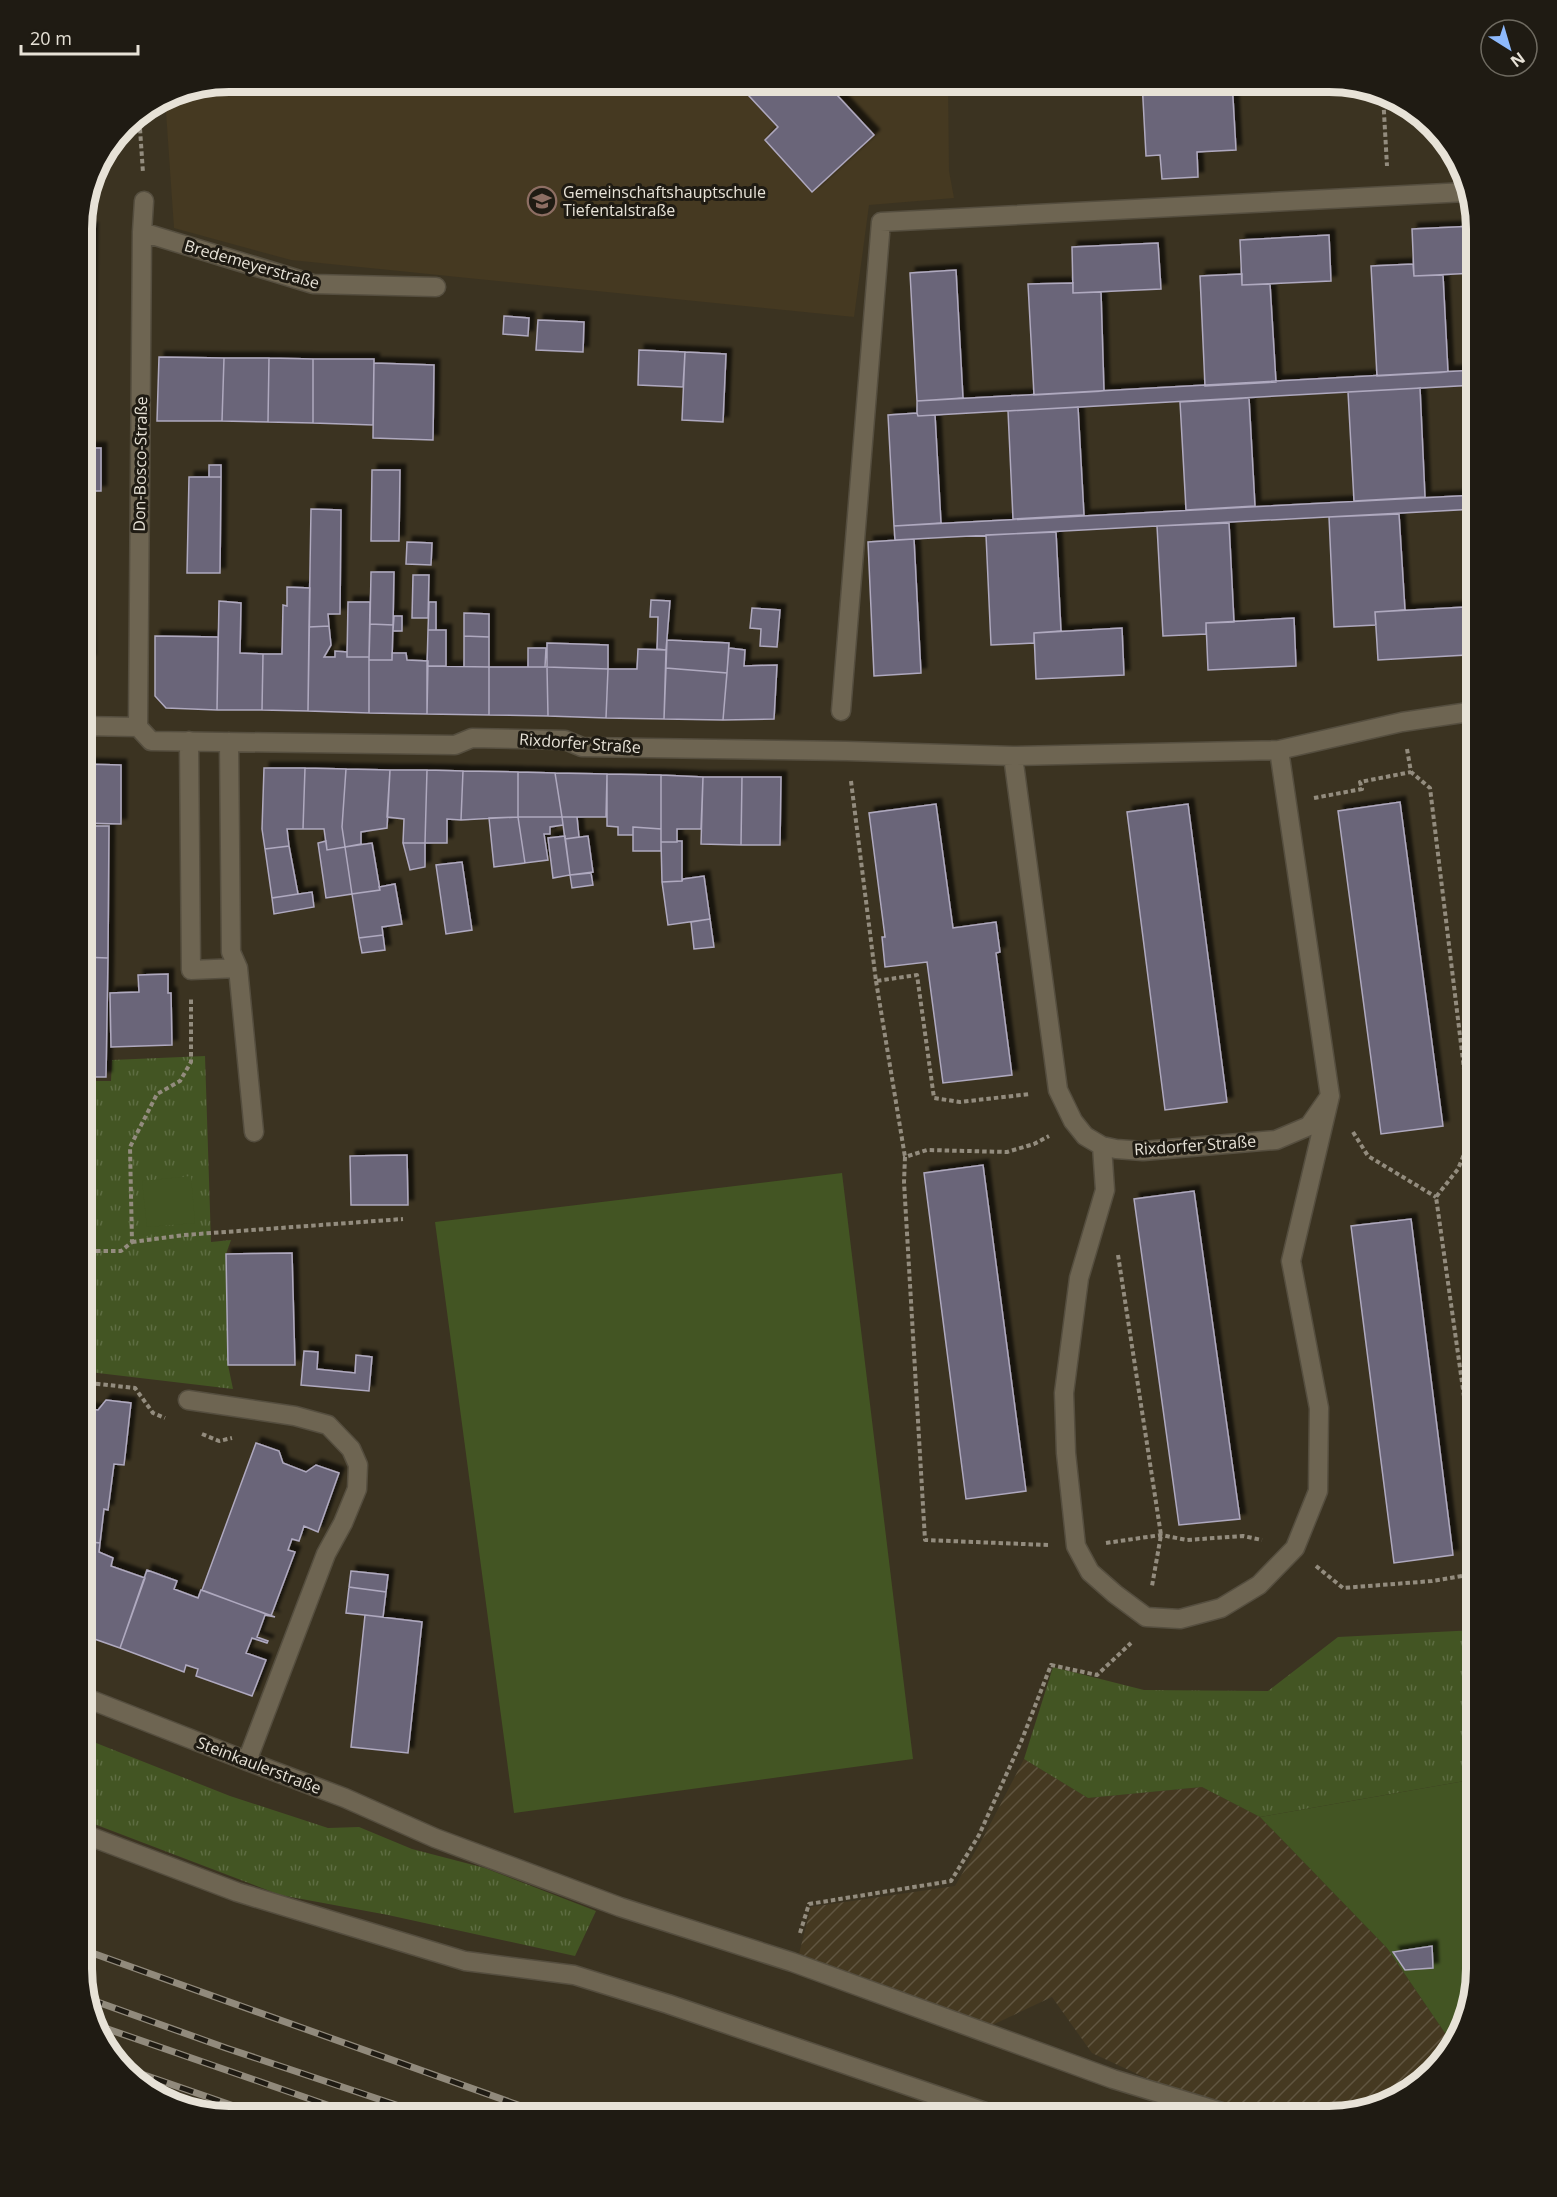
<svg xmlns="http://www.w3.org/2000/svg" width="1557" height="2197" viewBox="0 0 1557 2197" font-family="'Open Sans',sans-serif">
  <style>
    .built { fill: #453921 }
    .industrial { fill: url(#industrial-furrows) }
    .grass { fill: url(#grass-tufts) }
    .garden { fill: #435523 }
    .building { fill: #6a6579; stroke: #afa9bf; stroke-width: 1.5; filter: url(#shadow) }
    .lines { fill: none; stroke-linecap: round; stroke-linejoin: round }
    .minor-casing { stroke: #554e3f; stroke-width: 21 }
    .path { stroke: #938c7e; stroke-width: 4; stroke-dasharray: 4.5 3; stroke-linecap: butt }
    .minor { stroke: #6e6552; stroke-width: 18 }
    .rail-casing { stroke: #918a7c; stroke-width: 7 }
    .rail { stroke: #1f1b13; stroke-width: 4.5; stroke-dasharray: 14; stroke-linecap: butt }
    .labels { text-anchor: middle; stroke-width: 6; stroke-linejoin: round; paint-order: stroke }
    .poi-label { font-size: 16px; fill: #e7e2d7; stroke: #1f1b13; text-anchor: start }
    .street-label { font-size: 16px; fill: #e7e2d7; stroke: #1f1b13 }
    .rim { fill: none; stroke: #e7e2d7; stroke-width: 8 }
  </style>
  <defs>
    <pattern id="industrial-furrows" width="10" height="10" patternUnits="userSpaceOnUse" patternTransform="scale(1.5)"><rect width="10" height="10" fill="#453921"/><path d="M-1 1l2-2M0 10L10 0M9 11l2-2" fill="none" stroke="#605540"/></pattern>
    <pattern id="grass-tufts" width="24" height="20" patternUnits="userSpaceOnUse" patternTransform="scale(1.5)"><rect width="24" height="20" fill="#435523"/><path d="M3 7l-1-3M5 7V3M7 7l1-3M15 17l-1-3M17 17v-4M19 17l1-3" fill="none" stroke="#5e6d42"/></pattern>
    <filter id="shadow"><feDropShadow dx="5.5" dy="-5.5" stdDeviation="1.5" flood-color="#0009"/></filter>
  </defs>
  <rect width="100%" height="100%" fill="#3b3321"/>
  <path class="built" d="M229 81H948L949 171 954 198 869 205 854 317 291 260 174 228 165 97 173 92Z"/>
  <path class="industrial" d="M1024 1759 1088 1798 1202 1787 1260 1817 1387 1948 1447 2036 1450 2048 1402 2096 1328 2116H1267L1161 2085 1092 2053 1052 1997 990 2026 799 1954 811 1907 955 1886 983 1838Z"/>
  <path class="grass" d="M205 1056 211 1242 231 1240 226 1254 228 1365 233 1389 81 1371V1081H111L112 1060Z
    M1476 1630V1779L1260 1817 1202 1787 1088 1798 1024 1759 1053 1667 1144 1690 1268 1691 1338 1637Z
    M81 1737 230 1796 328 1828 359 1827 412 1849 485 1868 596 1911 575 1956 388 1915 280 1895 81 1819Z"/>
  <path class="garden" d="M842 1173 913 1759 514 1813 435 1222Z
    M191 1176 195 1223 147 1227 142 1181Z
    M1476 1779V1968L1456 2042 1450 2048 1447 2036 1387 1948 1260 1817Z"/>
  <path class="building" d="M735 81H824L874 135 812 192 765 140 778 127Z
    M1142 81H1232L1236 150 1197 152 1198 177 1162 179 1160 155 1146 156Z
    M1475 226 1476 273 1414 276 1412 229Z
    M81 228H92L89 378H81Z
    M1329 235 1331 281 1242 285 1240 240Z
    M1158 243 1161 289 1073 293 1072 247Z
    M1413 264 1414 276 1443 275 1448 372 1377 376 1371 266Z
    M956 270 963 398 917 401 910 273Z
    M1242 274V285L1270 284 1276 382 1205 386 1200 276Z
    M1073 283V293L1101 292 1104 391 1034 395 1028 284Z
    M504 316 529 318 528 336 503 334Z
    M538 320 584 322 583 352 536 350Z
    M639 350 685 352 683 387 638 385Z
    M685 352 726 354 723 422 682 420Z
    M159 357 224 358 222 421H157Z
    M224 358H269L268 422 222 421Z
    M269 358 313 359V423L268 422Z
    M313 359H374L373 425 313 423Z
    M374 363 434 365 433 440 373 438Z
    M1476 370V385L935 415 918 416 917 413V401Z
    M81 378H89L88 448H81Z
    M1420 388 1425 497 1354 501 1348 392Z
    M1249 398 1255 506 1186 510 1180 402Z
    M1078 407 1084 515 1013 519 1008 411Z
    M917 413 918 416 935 415 941 523 894 526 888 415Z
    M81 448H101V491H81Z
    M209 465H221V477H209Z
    M372 470H400L399 541H371Z
    M189 477H221L220 573H187Z
    M81 491H87L90 660H81Z
    M1476 495V509L895 540 894 526Z
    M311 509 341 510 340 614H328L329 626 309 627Z
    M1399 514 1405 610 1375 612 1376 625 1334 627 1329 517Z
    M1229 523 1234 622 1206 623V634L1163 636 1157 526Z
    M1056 532 1061 631 1034 633V643L991 645 986 535Z
    M914 539 921 673 874 676 868 542Z
    M407 542 432 543 431 565 406 564Z
    M371 572H394L393 625 370 624Z
    M413 575H429L428 618H412Z
    M287 587 310 588 308 711 262 710 263 654H282L283 605 287 606Z
    M651 600 670 601 666 650 657 649 658 617H650Z
    M219 601 241 603 240 653 263 654 262 710H217Z
    M348 602H370L369 657H347Z
    M429 602H436V630H428Z
    M1465 607 1467 655 1378 660 1375 612Z
    M752 608 780 610 777 647 760 646 761 629 750 628Z
    M464 613 489 614V637L464 636Z
    M394 616H402V631H393Z
    M1294 618 1296 666 1208 670 1206 623Z
    M370 624 393 625 392 660H369Z
    M329 626 331 645 324 657H335V651L347 652V657H369V713L308 711 309 627Z
    M1122 628 1124 675 1036 679 1034 633Z
    M428 630H446V666H427Z
    M155 636 218 637 217 710 166 708 155 696Z
    M464 636 489 637V667H464Z
    M667 640 729 643 727 673 666 668Z
    M547 643 608 645V669L547 667Z
    M528 648H546L545 667H528Z
    M729 648 745 650 744 666 777 665 774 719 723 720Z
    M638 649 666 650 664 719 606 718 608 669H637Z
    M392 653H406L407 660 428 661 427 714 369 713V660H392Z
    M427 666 489 667V715L427 714Z
    M489 667H547L548 716 489 715Z
    M547 667 608 669 606 718 548 716Z
    M666 668 727 673 723 720 664 719Z
    M81 764 121 765V824L81 823Z
    M264 768H305L303 829H287L289 846 265 849 262 829Z
    M305 768 346 769 342 827 345 847 327 850 324 829H303Z
    M346 769 390 770 387 828 361 832V844L345 847 342 827Z
    M390 770H427L425 843H403L404 819 387 817Z
    M427 770 463 771 461 820 447 819V843H425Z
    M463 771 518 772V817L461 820Z
    M518 772 555 773 562 817H518Z
    M555 773 607 774 606 817H562Z
    M607 774 661 775V829L633 827V835H618V827L607 826Z
    M661 775 703 777 701 829H677V842H661Z
    M703 777H742L741 845 701 844Z
    M742 777H781L780 845H741Z
    M1400 802 1443 1126 1381 1134 1338 811Z
    M936 804 953 928 996 922 1000 952 996 953 1012 1075 943 1083 927 962 885 967 882 937H885L869 813Z
    M1188 804 1227 1102 1165 1110 1127 812Z
    M518 817 525 863 494 867 489 818Z
    M518 817H562L563 825 550 827V834H544L548 860 525 863Z
    M562 817H577L579 837 565 839Z
    M81 826H109L108 958 81 957Z
    M633 827 661 829V851H633Z
    M565 836 570 875 553 878 548 838Z
    M588 836 593 872 570 875 565 839Z
    M326 841 327 850 345 847 352 894 326 898 318 843Z
    M677 841H682V881L662 882 661 842H677Z
    M372 843 380 890 352 894 345 847Z
    M403 843H425V867L410 870Z
    M289 846 298 894 272 898 265 849Z
    M462 862 472 930 446 934 436 865Z
    M591 873 593 885 572 888 570 875Z
    M704 876 710 919 668 925 662 882 682 881 683 879Z
    M395 884 402 924 382 927 383 935 359 938 352 894 380 890 379 887Z
    M312 892 314 907 274 914 272 898Z
    M710 919 714 947 694 949 691 922Z
    M383 935 385 950 362 953 359 938Z
    M81 957 108 958 106 1077H81Z
    M168 974V993H171L172 1045 111 1047 110 993 139 992 138 975Z
    M407 1155 408 1205H351L350 1156Z
    M983 1165 1026 1491 966 1499 924 1173Z
    M1194 1191 1240 1519 1179 1525 1134 1199Z
    M1411 1219 1453 1555 1394 1563 1351 1226Z
    M292 1253 295 1365H228L226 1254Z
    M304 1351 318 1352 317 1369 355 1373 356 1355 372 1357 369 1391 301 1385Z
    M106 1400 131 1403 124 1465 114 1464 108 1510 104 1509 100 1543 81 1541V1408L98 1410Z
    M256 1443 279 1451 283 1463 306 1472 316 1465 339 1473 318 1532 304 1526 299 1541 292 1539 288 1550 295 1552 271 1616 202 1590Z
    M81 1541 100 1543 99 1552 113 1558 111 1566 145 1578 120 1648 83 1635 86 1628 81 1626Z
    M147 1570 177 1581 174 1589 198 1598 201 1590 275 1617 265 1615 257 1637 268 1641 267 1643 252 1638 246 1653 266 1660 252 1696 196 1676 198 1669 186 1665 184 1672 120 1648Z
    M351 1571 388 1575 386 1592 349 1587Z
    M349 1587 386 1592 383 1617 346 1613Z
    M365 1615 422 1622 408 1753 351 1747Z
    M1432 1946 1433 1968 1405 1970 1393 1952Z"/>
  <g class="lines">
    <g class="minor-casing">
      <path id="minor" d="M142 232 313 284 436 287
        M841 711 881 222 1466 192
        M81 726 138 727 151 741 455 745 472 738 565 740 582 747 847 751 1013 756 1279 750 1402 722 1476 711
        M138 727 142 232 144 201
        M189 741 191 970 238 968
        M229 742 231 952 238 968 254 1132
        M1013 756 1058 1090 1073 1121 1085 1136 1102 1146 1116 1149 1143 1151 1276 1140 1309 1126 1330 1096 1279 750
        M1102 1146 1105 1190 1079 1278 1064 1393 1066 1453 1076 1546 1090 1572 1115 1594 1146 1617 1180 1619 1221 1608 1259 1585 1295 1548 1318 1491 1319 1408 1291 1261 1330 1096
        M188 1400 295 1416 328 1425 351 1449 358 1465 357 1489 343 1523 326 1554 247 1761
        M81 1696 247 1761 345 1798 435 1838 620 1907 792 1962 1113 2079 1235 2116
        M81 1833 237 1892 465 1961 574 1975 668 2004 997 2116"/>
    </g>
    <path class="path" d="M1383 95 1387 166
      M139 114 143 173
      M1407 749 1411 772 1430 788 1472 1135 1458 1169 1436 1197 1476 1482
      M851 781 876 981 917 975 934 1098 960 1102 1030 1094
      M1314 798 1362 789 1360 782 1411 772
      M876 981 905 1157
      M1353 1132 1368 1156 1436 1197
      M132 1242 184 1235 403 1219
      M81 1251H121L132 1242 130 1147 157 1094 180 1081 191 1062V997
      M1118 1255 1161 1535 1152 1586
      M81 1382 135 1388 153 1413 165 1418
      M202 1434 219 1441 232 1438
      M1106 1543 1161 1535 1187 1540 1243 1536 1262 1540
      M1048 1545 925 1540 904 1182 905 1157 927 1150 1007 1152 1034 1144 1049 1136
      M1316 1566 1343 1588 1432 1581 1468 1575 1476 1567
      M800 1933 809 1904 951 1881 979 1835 1021 1742 1051 1665 1097 1675 1131 1643
      M1436 2052 1437 2061"/>
    <use href="#minor" class="minor"/>
    <g class="rail-casing">
      <path id="rail" d="M81 1949 549 2116
        M89 1999 226 2048 429 2116
        M96 2025 359 2116
        M127 2069 263 2116"/>
    </g>
    <use href="#rail" class="rail"/>
  </g>
  <defs>
    <g id="school-ring" transform="scale(1.5)"><circle r="9.5" fill="#1f1b13" stroke="#8d6e63" stroke-width="1.5"/><path d="M0-5L7-2L0 1L-7-2ZM-4 1L0 2.5L4 1V4Q0 6-4 4Z" fill="#8d6e63"/></g>
  </defs>
  <g fill-rule="evenodd">
    <use href="#school-ring" x="542" y="201"/>
  </g>
  <g class="labels">
    <g class="poi-label">
      <text x="563" y="198">Gemeinschaftshauptschule<tspan x="563" dy="18">Tiefentalstraße</tspan></text>
    </g>
    <g class="street-label">
      <text transform="translate(252 264) rotate(16)" y="6">Bredemeyerstraße</text>
      <text transform="translate(140 464) rotate(-89)" y="6">Don-Bosco-Straße</text>
      <text transform="translate(580 743) rotate(4)" y="6">Rixdorfer Straße</text>
      <text transform="translate(1195 1145) rotate(-4)" y="6">Rixdorfer Straße</text>
      <text transform="translate(259 1765) rotate(21)" y="6">Steinkaulerstraße</text>
    </g>
  </g>
  <path d="M0 0H1557V2197H0ZM229 92H1329A137 137 0 0 1 1466 229V1969A137 137 0 0 1 1329 2106H229A137 137 0 0 1 92 1969V229A137 137 0 0 1 229 92Z" fill="#1f1b13" fill-rule="evenodd"/>
  <path class="rim" d="M229 92H1329A137 137 0 0 1 1466 229V1969A137 137 0 0 1 1329 2106H229A137 137 0 0 1 92 1969V229A137 137 0 0 1 229 92Z"/>
  <g transform="translate(1509 48) rotate(143)"><circle r="28" fill="#1f1b13" stroke="#6f6b61" stroke-width="1.5"/>
  <path d="M0-4.5L10 22L0 15L-10 22Z" fill="#8db9fc"/>
  <text y="-9" font-size="16" font-weight="bold" text-anchor="middle" fill="#e7e2d7">N</text>
  </g>
  <path d="M21 45v9h117v-9" fill="none" stroke="#e7e2d7" stroke-width="3"/>
  <text x="30" y="45" font-size="18" fill="#e7e2d7" stroke="#1f1b13" stroke-width="4.5" paint-order="stroke">20 m</text>
</svg>
